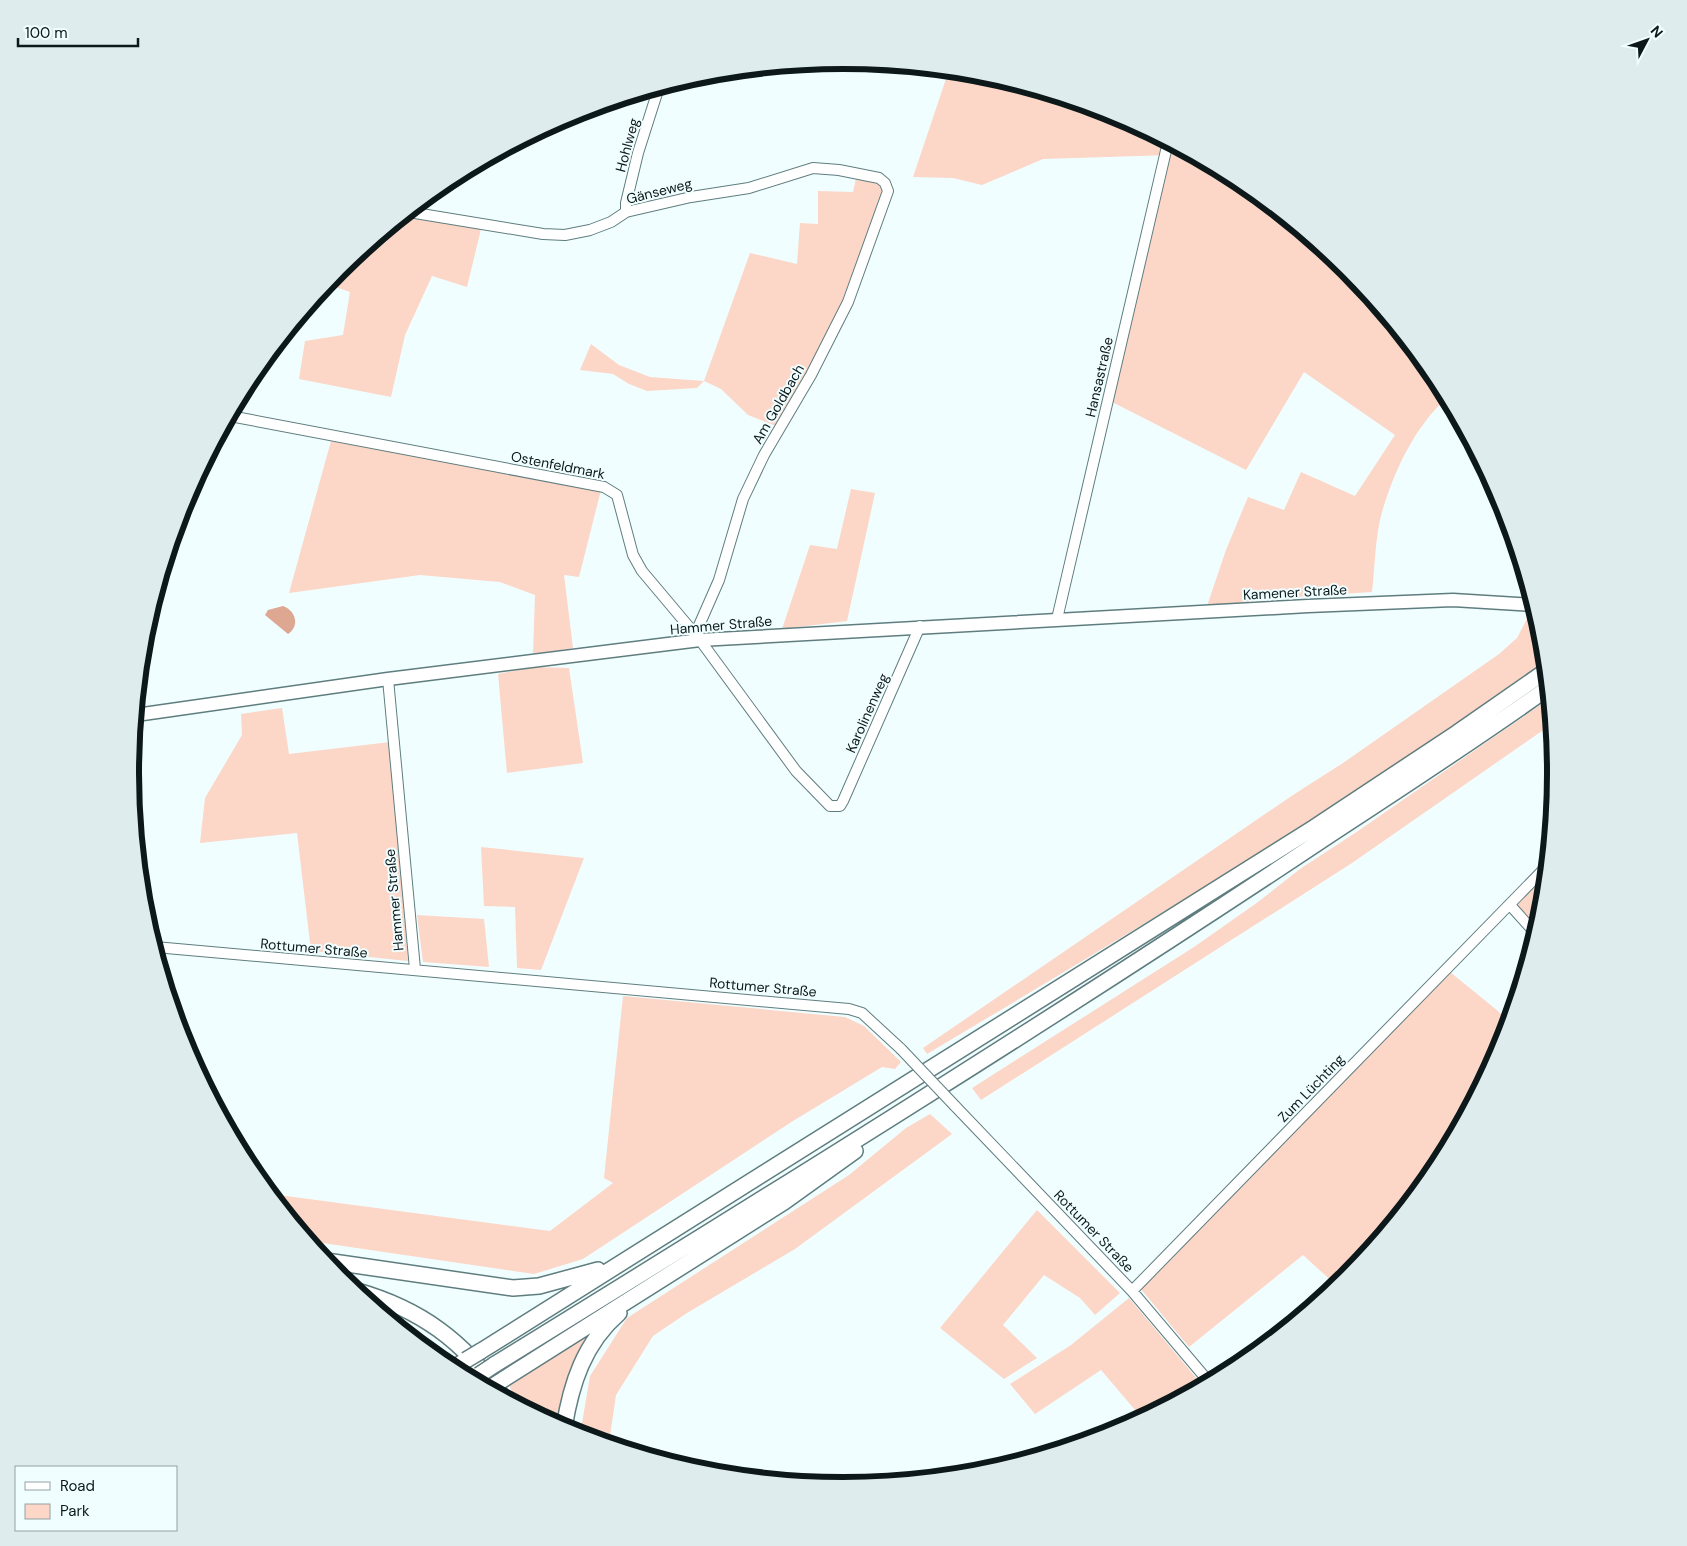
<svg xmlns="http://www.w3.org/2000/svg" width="1687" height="1546" viewBox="0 0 1687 1546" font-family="'DM Sans',sans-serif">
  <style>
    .green { fill: #fcd6c7 }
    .water { fill: #dda791 }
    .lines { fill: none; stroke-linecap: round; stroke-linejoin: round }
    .minor-casing { stroke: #5f7d7f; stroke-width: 12 }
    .major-casing { stroke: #5f7d7f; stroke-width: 15 }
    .highway-casing { stroke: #5f7d7f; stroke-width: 18 }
    .minor { stroke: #fff; stroke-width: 10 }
    .major { stroke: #fff; stroke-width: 12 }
    .highway { stroke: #fff; stroke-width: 15 }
    .minor-bridge-casing { stroke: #5f7d7f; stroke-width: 12; stroke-linecap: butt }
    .highway-bridge-casing { stroke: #5f7d7f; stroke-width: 18; stroke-linecap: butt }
    .minor-bridge { stroke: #fff; stroke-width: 10 }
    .highway-bridge { stroke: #fff; stroke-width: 15 }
    .labels { text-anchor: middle; stroke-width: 4; stroke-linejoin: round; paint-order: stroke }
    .street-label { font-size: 14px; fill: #0c1819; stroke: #f1feff }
    .rim { fill: none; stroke: #0c1819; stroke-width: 6 }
  </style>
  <rect width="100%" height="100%" fill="#f1feff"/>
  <path class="green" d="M949 70 983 74 1117 114 1240 180 1348 269 1436 377 1447 398C1415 426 1394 471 1382 512 1375 537 1375 567 1372 592L1308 596 1207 606 1226 550 1248 497 1284 510 1301 472 1355 496 1395 435 1304 372 1246 470 1112 402 1170 155 1043 159 982 185 953 178 913 177Z
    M856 178 879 182 883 190 835 321 808 375 776 426 748 415 721 389 704 381 697 388 647 391 629 384 613 374 580 370 591 344 619 365 650 377 704 381 750 253 797 264 800 223 818 224V191L853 192Z
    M405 215 481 229 467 287 432 276 405 335 391 397 299 379 305 341 343 335 350 292 327 284 340 269Z
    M331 441 601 490 579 577 564 575 573 648 533 655 535 595 500 582 420 575 289 593Z
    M851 489 875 493 847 621 782 629 810 545 837 549Z
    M1530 613 1537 614 1543 634 1546 663C1347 805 1136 929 927 1054L923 1048 1293 795 1343 763 1499 654 1517 638Z
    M532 667 569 668 583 763 507 773 498 674Z
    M1549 699 1552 724 1352 863 981 1100 972 1088 1194 947 1258 902 1300 869 1358 831Z
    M282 708 289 754 390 742 408 961 311 951 297 833 200 843 205 798 242 735 241 714Z
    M481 847 584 858 541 970 517 968 515 907 484 906Z
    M1547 872 1543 912 1538 929 1516 906Z
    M417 915 484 919 489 967 423 962Z
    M1450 972 1498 1011 1509 1023 1502 1046 1436 1169 1347 1277 1337 1286 1303 1255 1189 1347 1140 1288Z
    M623 996 845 1017 864 1026 901 1062 895 1069 882 1067 793 1121 583 1259 534 1274 309 1241 271 1194 550 1231 613 1183 604 1178Z
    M930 1114 952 1134 795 1249 687 1313 653 1336 616 1395 609 1443 580 1435 590 1376 627 1318 849 1175 906 1128Z
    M1037 1210 1120 1293 1095 1315 1080 1298 1044 1275 1003 1325 1037 1358 1004 1379 940 1328Z
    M1129 1298 1203 1386 1142 1418 1101 1370 1035 1414 1010 1384 1071 1345Z
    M596 1327C574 1362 565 1385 559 1425L520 1405 508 1384Z"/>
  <path class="water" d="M283 606C296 611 300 626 288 634L265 615 268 610Z"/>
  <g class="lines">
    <g class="minor-casing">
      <path id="minor" d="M409 212 543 234 565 235 590 230 611 222 626 212 691 197 749 188 813 168 839 170 879 178 885 183 888 191 848 302 811 375 764 455 743 499 719 580 697 630 700 640
        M626 212V203L638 153 659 87
        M230 416 604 487 617 495 633 555 642 571 700 640 796 771 830 806H840L843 801 920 626
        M1057 619 1168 142
        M388 679 415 969
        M1510 905 1536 934
        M155 947 849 1009 862 1013 901 1049
        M955 1106 1132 1291 1209 1382
        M1132 1291 1547 866"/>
    </g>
    <g class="major-casing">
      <path id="major" d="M136 715 388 679 700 640 1308 606 1453 600 1534 605"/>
    </g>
    <g class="highway-casing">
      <path id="highway" d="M326 1261 513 1288 539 1286 598 1270
        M357 1291C420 1309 464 1341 501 1395
        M481 1351 1315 827 1457 733 1546 671
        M494 1365C776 1191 1058 1016 1334 832 1406 785 1478 738 1548 688
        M453 1369 466 1360
        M504 1379 784 1202 855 1151
        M564 1428C571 1384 584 1343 619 1313"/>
    </g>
    <use href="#minor" class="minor"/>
    <use href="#major" class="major"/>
    <use href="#highway" class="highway"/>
    <g class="minor-bridge-casing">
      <path id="minor-bridge" d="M901 1049 955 1106"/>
    </g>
    <g class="highway-bridge-casing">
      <path id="highway-bridge" d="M466 1360 481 1351
        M479 1375 494 1365
        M490 1388 504 1379"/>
    </g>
    <use href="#minor-bridge" class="minor-bridge"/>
    <use href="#highway-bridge" class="highway-bridge"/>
  </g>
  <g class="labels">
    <g class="street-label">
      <text transform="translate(627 145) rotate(-75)" y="5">Hohlweg</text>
      <text transform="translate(659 191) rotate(-14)" y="5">Gänseweg</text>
      <text transform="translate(1099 377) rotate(-77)" y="5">Hansastraße</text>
      <text transform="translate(778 404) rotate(-60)" y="5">Am Goldbach</text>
      <text transform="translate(558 465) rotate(11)" y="5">Ostenfeldmark</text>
      <text transform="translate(1295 592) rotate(-3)" y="5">Kamener Straße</text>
      <text transform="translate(721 625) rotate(-5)" y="5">Hammer Straße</text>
      <text transform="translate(867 713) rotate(-66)" y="5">Karolinenweg</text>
      <text transform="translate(394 900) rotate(-95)" y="5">Hammer Straße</text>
      <text transform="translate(314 948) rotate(5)" y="5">Rottumer Straße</text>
      <text transform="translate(763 987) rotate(5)" y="5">Rottumer Straße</text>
      <text transform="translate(1311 1088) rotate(-46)" y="5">Zum Lüchting</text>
      <text transform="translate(1094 1231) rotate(46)" y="5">Rottumer Straße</text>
    </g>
  </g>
  <path d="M0 0H1687V1546H0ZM139 773a704 704 0 1 1 1408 0a704 704 0 1 1-1408 0Z" fill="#dfeced" fill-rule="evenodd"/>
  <path class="rim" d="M139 773a704 704 0 1 1 1408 0a704 704 0 1 1-1408 0Z"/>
  <rect x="15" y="1466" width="162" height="65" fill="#f1feff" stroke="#95a2a3"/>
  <rect x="25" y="1482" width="25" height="8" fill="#ffffff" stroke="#95a2a3"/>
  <text x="60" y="1491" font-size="15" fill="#0c1819">Road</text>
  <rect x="25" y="1504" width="25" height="15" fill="#fcd6c7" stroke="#95a2a3"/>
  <text x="60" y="1516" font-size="15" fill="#0c1819">Park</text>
  <g transform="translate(1647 40) rotate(49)" stroke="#f1feff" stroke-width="4" paint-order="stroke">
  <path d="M0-4L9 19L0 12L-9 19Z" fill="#0c1819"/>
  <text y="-8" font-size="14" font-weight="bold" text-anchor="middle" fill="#0c1819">N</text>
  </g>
  <path d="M18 38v8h120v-8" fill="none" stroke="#0c1819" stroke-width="2.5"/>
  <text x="25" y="38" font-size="15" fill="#0c1819" stroke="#f1feff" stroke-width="4" paint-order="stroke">100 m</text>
</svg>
